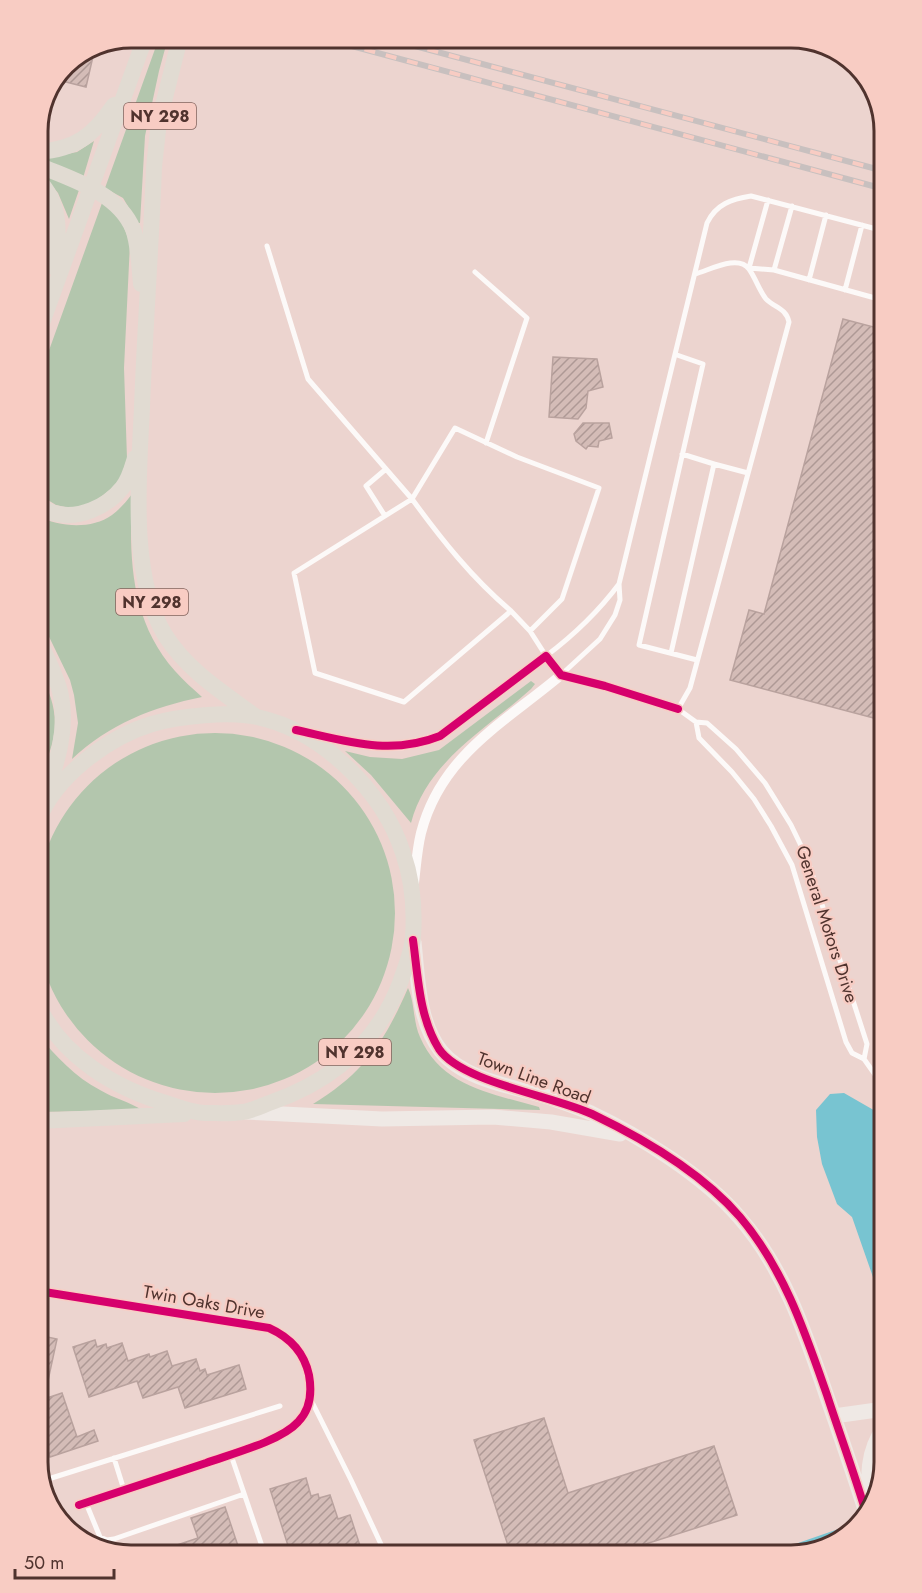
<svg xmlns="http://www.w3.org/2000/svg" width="922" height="1593" viewBox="0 0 922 1593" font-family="Jost,sans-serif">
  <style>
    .green { fill: #b3c6ad }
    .water { fill: #78c4d1 }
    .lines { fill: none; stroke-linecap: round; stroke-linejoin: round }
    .stream { stroke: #78c4d1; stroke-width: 4 }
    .building { fill: url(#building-hatch); stroke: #b9a29e; stroke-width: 1.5 }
    .lane { stroke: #fcf9f8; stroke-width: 5 }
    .street { stroke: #fcf9f8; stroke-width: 10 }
    .secondary { stroke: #efe9e5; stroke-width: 15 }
    .primary { stroke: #e1dbd2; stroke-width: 16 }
    .rail-casing { stroke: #c8c0bf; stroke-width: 6 }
    .rail { stroke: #f8ccc3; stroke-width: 4; stroke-dasharray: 11; stroke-linecap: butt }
    .cycleway-casing { stroke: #f8ccc3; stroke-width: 11 }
    .cycleway { stroke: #d6006c; stroke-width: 8 }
    .labels { text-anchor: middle; stroke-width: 4.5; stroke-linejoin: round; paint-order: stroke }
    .shield { fill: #f8ccc3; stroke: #82615b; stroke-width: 1.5 }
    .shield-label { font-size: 16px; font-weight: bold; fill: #50332e }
    .street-label { font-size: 18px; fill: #50332e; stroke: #f8ccc3 }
    .rim { fill: none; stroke: #50332e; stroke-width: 3 }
  </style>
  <defs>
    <pattern id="building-hatch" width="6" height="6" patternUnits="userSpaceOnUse" patternTransform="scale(1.5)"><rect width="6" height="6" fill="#d4bcb7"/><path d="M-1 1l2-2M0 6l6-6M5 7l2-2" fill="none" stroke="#ae9995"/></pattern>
  </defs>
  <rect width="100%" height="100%" fill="#ecd4cf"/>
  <path class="green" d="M159 38H168L159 71 145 136 140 223H138L123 198 105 188Z
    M94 141 83 178 41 159 77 152Z
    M46 175 79 190 69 219 58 193 45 177Z
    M102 203 120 217 130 243 124 368 127 459 119 483 90 505 70 508 56 505 38 494V381Z
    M132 494C129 558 130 620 175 671 183 680 193 689 202 697 153 707 109 724 72 759L78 723 74 695 70 680 38 614V516C59 527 91 530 112 515 119 510 126 502 132 494Z
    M38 670C62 712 59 737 38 779Z
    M531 681 535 684 531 689C487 729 427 761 411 823L371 775 345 751 370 757 402 759 439 750Z
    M35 913a180 180 0 1 1 360 0a180 180 0 1 1-360 0Z
    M408 988C415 1003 413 1022 420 1037 441 1087 494 1094 539 1107L540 1110 313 1104C364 1073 385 1041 408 988Z
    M38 1035C56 1056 75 1077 100 1090 113 1098 130 1102 142 1110L38 1112Z"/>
  <path class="water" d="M844 1093 884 1116V1288L874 1280 852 1217 837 1204 822 1164 817 1137 816 1110 830 1094Z"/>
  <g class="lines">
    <path class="stream" d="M770 1555 856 1525"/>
  </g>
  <path class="building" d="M94 52 86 87 58 80 65 65Z
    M843 319 885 330V721L730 680 749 610 764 614Z
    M553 357 597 359 603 387 588 391 586 408 578 419 549 417Z
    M583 423H609L612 438 599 441 598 447 588 446 586 449 576 441 574 434Z
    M38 1335 57 1339 44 1399 62 1393 77 1437 94 1430 98 1441 50 1457 38 1419V1373L43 1348 38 1347Z
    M95 1340 97 1347 106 1344 107 1348 122 1343 128 1361 149 1354 150 1357 167 1351 172 1366 196 1359 200 1371 205 1369 207 1375 239 1365 246 1389 185 1408 178 1387 143 1398 137 1381 89 1397 73 1347Z
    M544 1418 568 1493 714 1446 737 1515 611 1555H511L474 1440Z
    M306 1478 311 1496 318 1494 319 1498 330 1495 338 1519 350 1515 363 1555H291L270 1489Z
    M225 1507 241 1555H153V1553L198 1538 191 1518Z"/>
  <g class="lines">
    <path class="lane" d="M768 200 749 268 774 270
      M792 206 774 270 875 298 878 297 884 275
      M267 246 308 379 412 499 455 428 517 457 599 488 562 599 530 631
      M475 272 527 318 486 443
      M695 274C710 270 738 254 749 269 756 279 759 290 766 299 775 308 786 308 789 322L690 688 678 709 696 722 707 723 736 749 765 783 791 825 807 858 867 1044 864 1059 852 1053 846 1042 792 865 771 826 754 799 732 772 699 738 696 722
      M809 280 826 215
      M845 290 862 225
      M677 355 703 364 639 645 697 660
      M714 464 748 473
      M385 516 366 486 386 469
      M511 611C472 578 442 540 412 499L294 573 315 673 404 702 511 611 530 631 546 656C574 635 598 612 619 584
      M671 653 714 464 682 454
      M562 674 600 639 615 615 620 600 619 584 707 223C716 204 732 199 751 196L884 231
      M864 1059 876 1076 884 1082
      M311 1400 351 1480 386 1555
      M38 1449 40 1448 38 1440
      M231 1455 265 1555
      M114 1458 124 1490
      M42 1481 280 1406
      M86 1503 100 1537 107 1540 114 1539 244 1494
      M411 1555 438 1548"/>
    <path class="street" d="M305 732C353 743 392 755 440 736L546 656 561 675 605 686 678 709
      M414 883C416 866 417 849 421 833 441 755 504 723 561 675
      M38 1291 269 1328C289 1337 304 1352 309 1375 312 1392 311 1409 298 1422 281 1441 231 1454 206 1463 164 1477 122 1491 79 1505"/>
    <path class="secondary" d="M414 942C418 978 418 1022 441 1051 464 1080 515 1087 548 1097 562 1102 577 1107 591 1113 640 1136 704 1176 739 1217 783 1267 804 1329 825 1391 839 1432 854 1474 867 1516
      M246 1112 382 1119 493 1117 551 1122 620 1134
      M834 1416 884 1409
      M870 1506C868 1478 866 1452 884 1428"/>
    <path class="primary" d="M180 38 159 121 154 167C151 247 145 327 142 407 139 474 129 576 165 635 187 670 222 692 255 716
      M38 152C76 149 93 136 114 105
      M38 165C70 179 118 192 133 229 139 245 139 266 141 284
      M38 180C63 205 58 237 56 269
      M38 334 145 38
      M38 505C43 508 49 512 54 513 78 520 107 507 122 488 129 480 132 468 135 458
      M38 639C46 657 57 676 61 696 68 733 55 767 44 802
      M38 1005C62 1057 116 1089 169 1104 181 1108 193 1113 205 1113 217 1113 230 1114 242 1112 252 1111 263 1105 272 1102 332 1081 377 1043 400 983 405 968 412 952 413 937 415 909 412 879 403 853 383 791 322 731 257 717 230 711 179 716 152 724 108 737 55 777 38 821
      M38 1121 184 1114"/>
    <g class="rail-casing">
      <path id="rail" d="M322 38 884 189
        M385 38 884 171"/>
    </g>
    <use href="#rail" class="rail"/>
    <g class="cycleway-casing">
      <path id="cycleway" d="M296 730C346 741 390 756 440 736L546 656 561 675 605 686 678 709
        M413 940C418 976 419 1017 439 1049 461 1082 553 1096 592 1114 642 1138 703 1174 740 1217 784 1269 805 1332 827 1395 840 1435 855 1475 867 1516
        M38 1291 269 1328C289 1337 304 1352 309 1375 312 1392 311 1409 298 1422 281 1441 231 1454 206 1463 164 1477 122 1491 79 1505"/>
    </g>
    <use href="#cycleway" class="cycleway"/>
  </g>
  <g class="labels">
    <g class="shield">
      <rect x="124" y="103" width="72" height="26" rx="4.5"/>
      <rect x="116" y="589" width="72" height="26" rx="4.5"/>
      <rect x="319" y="1039" width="72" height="26" rx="4.5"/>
    </g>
    <g class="shield-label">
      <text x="160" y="122">NY 298</text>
      <text x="152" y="608">NY 298</text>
      <text x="355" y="1058">NY 298</text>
    </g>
    <g class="street-label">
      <text transform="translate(827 924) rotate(72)" y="6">General Motors Drive</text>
      <text transform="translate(534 1078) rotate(20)" y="6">Town Line Road</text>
      <text transform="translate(204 1302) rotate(10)" y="6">Twin Oaks Drive</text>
    </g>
  </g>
  <path d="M0 0H922V1593H0ZM131 48H791A83 83 0 0 1 874 131V1462A83 83 0 0 1 791 1545H131A83 83 0 0 1 48 1462V131A83 83 0 0 1 131 48Z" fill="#f8ccc3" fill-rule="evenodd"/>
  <path class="rim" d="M131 48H791A83 83 0 0 1 874 131V1462A83 83 0 0 1 791 1545H131A83 83 0 0 1 48 1462V131A83 83 0 0 1 131 48Z"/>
  <path d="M15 1569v9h99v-9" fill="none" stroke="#50332e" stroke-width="3"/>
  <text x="24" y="1569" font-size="18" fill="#50332e" stroke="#f8ccc3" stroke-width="4.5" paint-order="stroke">50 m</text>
</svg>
